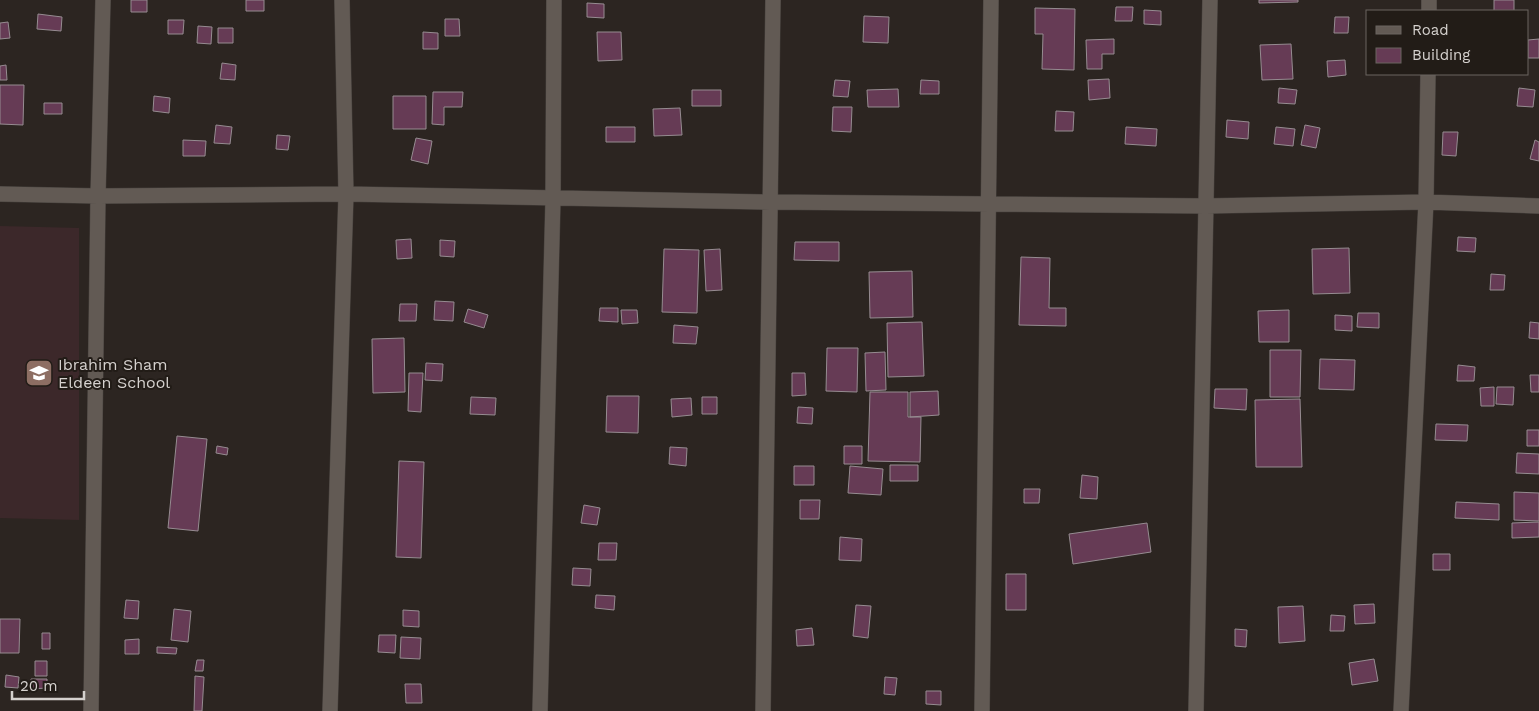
<svg xmlns="http://www.w3.org/2000/svg" width="1539" height="711" viewBox="0 0 1539 711" font-family="'Work Sans',sans-serif">
  <style>
    .education { fill: #3c282a }
    .building { fill: #663b55; stroke: #968c91 }
    .lines { fill: none; stroke-linecap: round; stroke-linejoin: round }
    .street-casing { stroke: #46413d; stroke-width: 16 }
    .street { stroke: #625a54; stroke-width: 15 }
    .labels { text-anchor: middle; stroke-width: 4; stroke-linejoin: round; paint-order: stroke }
    .poi-label { font-size: 16px; fill: #d5d1ce; stroke: #221c17; text-anchor: start }
  </style>
  <rect width="100%" height="100%" fill="#2c2521"/>
  <path class="education" d="M0 226 79 228V520L0 518Z"/>
  <path class="building" d="M131 0H147V12H131Z
    M246 0H264V11H246Z
    M1259 0H1298V2L1259 3Z
    M1494 0H1514V11H1494Z
    M587 3 604 4V18L587 17Z
    M1116 7H1133L1132 21H1115Z
    M1035 8 1075 9 1074 70 1042 69 1043 34H1035Z
    M1144 10 1161 11V25L1144 24Z
    M38 14 62 17 61 31 37 29Z
    M864 16 889 17 888 43 863 42Z
    M1335 17H1349L1348 33H1334Z
    M445 19H459L460 36H445Z
    M168 20H184L183 34H168Z
    M8 22 10 38 0 39V23Z
    M198 26 212 27 211 44 197 43Z
    M218 28H233V43H218Z
    M423 32 438 33V49H423Z
    M597 32H621L622 60 598 61Z
    M1114 39V54H1102V69H1087L1086 40Z
    M1539 39V58H1528V40Z
    M1291 44 1293 79 1262 80 1260 45Z
    M1345 60 1346 75 1328 77 1327 61Z
    M222 63 236 65 235 80 220 79Z
    M6 65 7 80H0V66Z
    M1109 79 1110 98 1089 100 1088 80Z
    M835 80 850 81 848 97 833 96Z
    M921 80 939 81V94H920Z
    M0 85H24L23 125 0 124Z
    M1279 88 1297 90 1295 104 1278 103Z
    M1519 88 1535 90 1533 107 1517 106Z
    M898 89 899 107H868L867 90Z
    M692 90H721V106H692Z
    M433 92H463L462 107H444V125L432 124Z
    M154 96 170 98 169 113 153 111Z
    M393 96H426V129H393Z
    M44 103H62V114H44Z
    M833 107H852L851 132 832 131Z
    M680 108 682 135 654 136 653 109Z
    M1056 111 1074 112 1073 131H1055Z
    M1227 120 1249 122 1248 139 1226 137Z
    M216 125 232 127 230 144 214 143Z
    M1305 125 1320 128 1316 148 1301 145Z
    M606 127H635V142H606Z
    M1126 127 1157 129 1156 146 1125 144Z
    M1276 127 1295 129 1293 146 1274 144Z
    M1443 132H1458L1456 156 1442 155Z
    M277 135 290 136 288 150 276 149Z
    M416 138 432 141 428 164 411 160Z
    M183 140 206 141 205 156H183Z
    M1535 140 1539 142V161L1530 159Z
    M1458 237 1476 238 1475 252 1457 251Z
    M411 239 412 258 397 259 396 240Z
    M440 240 455 241 454 257 440 256Z
    M795 242H839V261L794 260Z
    M1349 248 1350 293 1313 294 1312 249Z
    M664 249 699 250 697 313 662 312Z
    M720 249 722 290 706 291 704 250Z
    M1021 257 1050 258 1049 308H1066V326L1019 325Z
    M912 271 913 317 870 318 869 272Z
    M1491 274 1505 275 1504 290H1490Z
    M435 301 454 302 453 321 434 320Z
    M400 304H417L416 321H399Z
    M600 308H618V322L599 321Z
    M468 309 488 315 484 328 464 322Z
    M621 310H637L638 323 622 324Z
    M1289 310V342H1259L1258 311Z
    M1358 313H1379V328L1357 327Z
    M1335 315 1352 316V331L1335 330Z
    M922 322 924 376 888 377 887 323Z
    M1530 322 1539 323V339L1529 338Z
    M674 325 698 327 696 344 673 343Z
    M404 338 405 392 373 393 372 339Z
    M827 348H858L857 392 826 391Z
    M1270 350H1301L1300 397H1270Z
    M885 352 886 390 866 391 865 353Z
    M1320 359 1355 360 1354 390 1319 389Z
    M426 363 443 364 442 381 425 380Z
    M1458 365 1475 367 1474 381H1457Z
    M409 373H423L421 412 408 411Z
    M792 373H805L806 395 792 396Z
    M1530 375H1539V392H1531Z
    M1494 387V406H1481L1480 388Z
    M1497 387H1514L1513 405 1496 404Z
    M1215 389H1247L1246 410 1214 408Z
    M938 391 939 415 910 417V392Z
    M870 392H908V417H921L920 462 868 461Z
    M607 396H639L638 433 606 432Z
    M471 397 496 398 495 415 470 414Z
    M702 397H717V414H702Z
    M691 398 692 415 672 417 671 399Z
    M1300 399 1302 467H1256L1255 400Z
    M798 407 813 408 812 424 797 423Z
    M1436 424 1468 425 1467 441 1435 440Z
    M1527 430H1539V446H1527Z
    M177 436 207 439 198 531 168 528Z
    M217 446 228 448 227 455 216 453Z
    M844 446H862V464H844Z
    M670 447 687 448 686 466 669 464Z
    M1517 453 1539 454V474L1516 473Z
    M399 461 424 462 421 558 396 557Z
    M890 465H918V481H890Z
    M794 466H814V485H794Z
    M850 466 883 469 881 495 848 493Z
    M1082 475 1098 477 1097 499 1080 498Z
    M1024 489H1040L1039 503H1024Z
    M1514 492 1539 493V521L1514 520Z
    M800 500H820L819 519H800Z
    M1456 502 1499 504V520L1455 518Z
    M584 505 600 508 597 525 581 523Z
    M1539 522V537L1512 538V523Z
    M1147 523 1151 552 1073 564 1069 534Z
    M840 537 862 539 861 561 839 560Z
    M599 543H617L616 560H598Z
    M1433 554H1450V570H1433Z
    M573 568 591 569 590 586 572 585Z
    M1006 574H1026V610H1006Z
    M596 595 615 596 614 610 595 608Z
    M126 600 139 601 138 619 124 618Z
    M1374 604 1375 623 1355 624 1354 605Z
    M856 605 871 606 868 638 853 636Z
    M1303 606 1305 641 1279 643 1278 607Z
    M174 609 191 611 188 642 171 640Z
    M403 610 419 611V627L403 626Z
    M1331 615 1345 616 1344 631H1330Z
    M0 619H20L19 653H0Z
    M812 628 814 645 797 646 796 630Z
    M1235 629 1247 630 1246 647 1235 646Z
    M42 633H50V649H42Z
    M379 635H396L395 653 378 652Z
    M401 637 421 638 420 659 400 658Z
    M139 639V654H125V640Z
    M157 647 177 648 176 654 157 653Z
    M1374 659 1378 681 1352 685 1349 663Z
    M197 660H204L203 671H195Z
    M35 661H47V676H35Z
    M6 675 19 677 18 688 5 687Z
    M195 676 204 677 202 711H194Z
    M885 677 897 678 895 695 884 694Z
    M31 679H47V688L31 689Z
    M405 684H421L422 703H406Z
    M926 691H941V705L926 704Z"/>
  <g class="lines">
    <g class="street-casing">
      <path id="street" d="M1429 11V0
        M0 194 98 196 346 194 770 202 1206 206 1426 202 1539 206
        M91 711 98 196 103 0
        M330 711 346 194 342 0
        M540 711 553 199 554 0
        M763 711 773 0
        M982 711 991 0
        M1196 711 1210 0
        M1401 711 1426 202 1428 74"/>
    </g>
    <use href="#street" class="street"/>
  </g>
  <defs>
    <g id="school-square" transform="scale(1.4375)"><rect x="-9" y="-9" width="18" height="18" rx="4" fill="#8d6e63" stroke="#221c17"/><path d="M0-5L7-2L0 1L-7-2ZM-4 1L0 2.5L4 1V4Q0 6-4 4Z" fill="#fff"/></g>
  </defs>
  <g fill-rule="evenodd">
    <use href="#school-square" x="39" y="373"/>
  </g>
  <g class="labels">
    <g class="poi-label">
      <text x="58" y="370">Ibrahim Sham<tspan x="58" dy="18">Eldeen School</tspan></text>
    </g>
  </g>
  <rect x="1366" y="10" width="162" height="65" fill="#221c17" stroke="#6a6460"/>
  <rect x="1376" y="26" width="25" height="8" fill="#625a54" stroke="#6a6460"/>
  <text x="1412" y="35" font-size="15" fill="#d5d1ce">Road</text>
  <rect x="1376" y="48" width="25" height="15" fill="#663b55" stroke="#6a6460"/>
  <text x="1412" y="60" font-size="15" fill="#d5d1ce">Building</text>
  <path d="M12 691v8h72v-8" fill="none" stroke="#d5d1ce" stroke-width="2.5"/>
  <text x="20" y="691" font-size="15" fill="#d5d1ce" stroke="#221c17" stroke-width="4" paint-order="stroke">20 m</text>
</svg>
